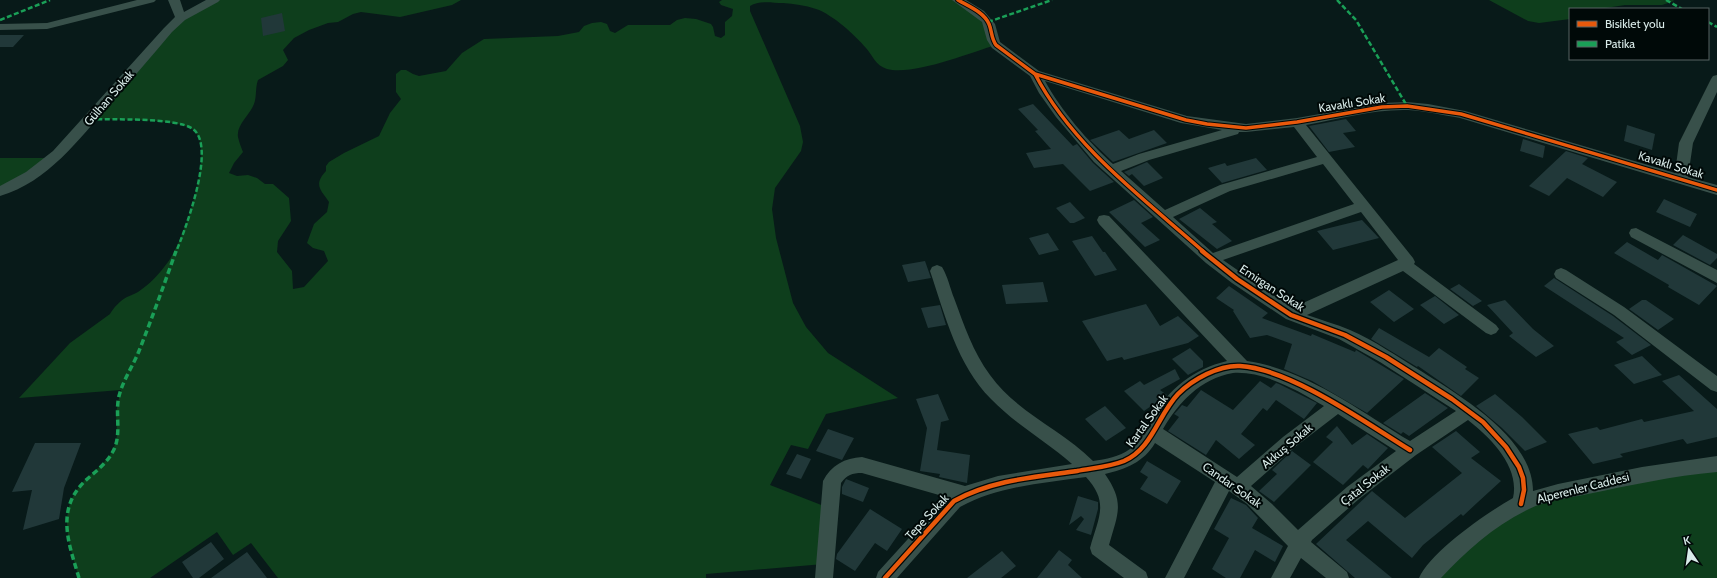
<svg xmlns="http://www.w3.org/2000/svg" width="1717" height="578" viewBox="0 0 1717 578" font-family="Cabin,sans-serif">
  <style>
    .green { fill: #0e3e1c }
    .building { fill: #213839 }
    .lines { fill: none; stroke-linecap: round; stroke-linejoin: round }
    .minor { fill: #38504a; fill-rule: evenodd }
    .quiet-far1 { stroke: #1a9f57; stroke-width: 2.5; stroke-dasharray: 5 2.5; stroke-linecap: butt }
    .quiet { stroke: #1a9f57; stroke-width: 3.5; stroke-dasharray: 6 3.5; stroke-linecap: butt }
    .cycleway-far1-casing { stroke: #000908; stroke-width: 5.5 }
    .cycleway-casing { stroke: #000908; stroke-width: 7 }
    .cycleway-far1 { stroke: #e8590c; stroke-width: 3.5 }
    .cycleway { stroke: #e8590c; stroke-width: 4.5 }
    .labels { text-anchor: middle; stroke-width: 4; stroke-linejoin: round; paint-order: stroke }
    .street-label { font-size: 12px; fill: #d8ebe9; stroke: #000908 }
  </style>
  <rect width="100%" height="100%" fill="#081a19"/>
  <path class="green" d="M214 0H461L452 5 400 17 361 12 353 14 338 22 328 23 309 30 294 38 283 50 288 60 283 66 258 80C255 88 257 96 254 104 250 115 236 125 238 137 239 142 241 147 243 152L234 163 229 173 237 176 248 175 257 178 265 184H273L289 198 291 221 278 241 277 252 292 271 293 289 304 287 328 261 324 251 313 248 307 243 314 224 327 212 329 202C321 190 313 185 326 171V166L329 162 344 153 379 136 390 113 401 99 396 92V74L401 70H406L413 74 419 76 446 71 462 53 484 39 558 36 579 32 584 26 592 23 601 22 607 24 610 31 615 33 628 25H670L677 20 685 18 696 19 711 24 713 27 715 36 721 38 725 35V22L732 16 733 9 721 5 719 2 722 0H958L975 11 996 45C969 53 913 76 887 69 875 65 873 56 866 48 855 35 832 14 816 9 805 5 794 4 783 3 772 3 760 0 750 6V11L800 126 803 142 801 151 775 188 772 209 776 238 793 303 806 327 828 353 898 398 826 414 808 449 791 445 770 485 829 508 824 564 706 574V578H278L251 543 233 555 217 532 150 578H79C68 540 55 508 88 477 98 468 109 460 114 447 119 437 116 426 116 414 117 406 119 398 121 390L19 398 70 343 110 314C114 307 120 301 127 297 131 295 135 294 138 292 150 284 160 273 168 262 183 242 218 145 192 129 175 118 112 120 90 119L169 30Z
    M1489 0H1673L1674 1 1662 5H1625L1599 9H1570V19L1539 23 1528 21Z
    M0 158H52L0 191Z
    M1717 464V578H1428L1521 504Z"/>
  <path class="building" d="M282 13 285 31 263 36 261 18Z
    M0 35H24L13 47H0Z
    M1033 104 1073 146 1077 144 1093 163 1114 182 1090 191 1063 164 1034 168 1026 153 1051 149 1035 131 1038 130 1018 109Z
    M1346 119 1356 131 1343 133 1355 147 1329 152 1309 126Z
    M1627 125 1655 134 1652 150 1624 141Z
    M1119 130 1129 139 1154 130 1167 143 1113 162 1090 140Z
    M1523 139 1545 146 1543 158 1520 151Z
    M1566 151 1588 158 1582 164 1617 182 1603 197 1567 178 1549 196 1529 186Z
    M1256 158 1267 170 1222 183 1208 168 1225 163 1227 166Z
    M1147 162 1163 178 1144 186 1132 174 1129 176 1124 172Z
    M1664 199 1697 214 1690 227 1656 212Z
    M1134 200 1153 217 1141 223 1160 240 1145 247 1109 212Z
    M1070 202 1085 218 1074 223H1070L1056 208Z
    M1200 208 1217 222 1212 224 1232 241 1217 249 1179 219Z
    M1362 220 1379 238 1333 250 1317 231Z
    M1048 233 1059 250 1039 255 1029 238Z
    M1683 235 1717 254V258L1710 265 1673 245Z
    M1092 236 1103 252H1105L1117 270 1095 276 1072 241Z
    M1627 242 1658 260 1662 255 1717 286 1699 305 1668 287 1669 285 1614 253Z
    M925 261 931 278 908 282 902 265Z
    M1554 278 1613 316 1651 345 1632 355 1616 342 1624 338 1544 286Z
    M1043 282 1048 302 1006 304 1002 285Z
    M1459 284 1482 301 1473 306 1450 289Z
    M1229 286 1268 313 1262 318 1311 336 1312 334 1355 352 1356 350 1404 379 1367 413 1312 381 1284 369 1292 344 1267 335 1250 338 1233 311 1234 310 1216 298Z
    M1389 290 1414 309 1394 322 1370 302Z
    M1435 296 1459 315 1444 324 1420 305Z
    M1505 300 1533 329 1554 346 1536 357 1509 336 1513 333 1487 305Z
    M1642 300H1646L1674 319 1658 330 1629 309Z
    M1146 304 1160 326 1178 316 1199 336 1188 343 1124 360 1122 357 1107 361 1082 321Z
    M940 305 946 325 928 328 921 308Z
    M1379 328 1429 357 1439 348 1467 367 1465 369 1479 378 1461 396 1418 366 1417 367 1371 339Z
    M1190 348 1203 361V367L1188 375 1172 359Z
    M1642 356 1662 375 1634 384 1614 365Z
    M1175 369 1180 379 1160 390 1167 395 1144 411 1124 391 1140 381 1144 385Z
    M1679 375 1717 409V437L1687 444 1683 439 1620 454 1623 457 1593 464 1568 434 1597 427 1600 430 1642 419 1644 422 1694 411 1662 381Z
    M1260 381 1271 388 1276 383 1279 384 1317 403 1304 419 1276 400 1267 411 1263 408 1241 434 1255 445 1239 459 1216 440 1206 455 1168 431 1179 417 1174 414 1177 411 1182 405 1187 407 1201 390 1233 410Z
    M1425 393 1448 408 1409 436 1403 432 1401 434 1383 423Z
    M938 394 949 420 941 422 937 450 970 455 967 483 939 477 940 474 920 471 927 428 916 399Z
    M1495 394 1522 417 1547 442 1525 451 1502 428 1476 406Z
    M1105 406 1126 428 1106 441 1085 419Z
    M1337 426 1352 445 1367 434 1388 448 1368 469 1363 465 1343 485 1313 462 1333 442 1326 437Z
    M828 429 854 438 842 460 816 451Z
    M1456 431 1480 452 1471 458 1501 481 1478 502 1463 516 1461 514 1423 545 1412 558 1368 521 1346 540 1392 578H1355L1316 544 1372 491 1405 518 1462 473 1432 447Z
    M35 443H81L64 488 59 519 23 530 32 490 12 492Z
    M1292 451 1311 465 1274 502 1259 491 1277 474 1272 470Z
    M797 454 811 459 801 479 786 474Z
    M1147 461 1181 481 1167 504 1140 489 1148 477 1140 472Z
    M846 479 869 488 863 502 842 494V487Z
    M1078 496 1098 502V509L1091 535 1076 530 1084 519 1081 516 1069 525Z
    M1231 498 1246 505 1258 518 1252 528 1283 546 1275 562 1255 550 1240 578H1226L1212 569 1229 538 1214 529Z
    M870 509 902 529 887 551 875 543 855 571 836 559 837 554Z
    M211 542 224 559 199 578H193L182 562Z
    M1059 550 1072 560 1068 565 1082 578H1037Z
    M1002 551 1016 566 1001 578H967Z
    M247 552 267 578H211Z"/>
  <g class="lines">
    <path class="minor" d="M137 0H156L154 2 47 29 0 30V24L47 23Z
      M168 0H180L184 12 206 0H220L218 2 185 20 172 32C152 56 131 80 110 104 79 139 48 182 0 196V186L26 172 53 151 164 28 175 17Z
      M952 0H966L984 11 995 24 1000 42 1039 71 1187 116 1246 124 1297 118 1382 103 1407 102 1428 104 1465 111 1675 173 1679 143 1711 79 1713 76 1717 75V92L1693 143 1688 177 1717 185V195L1460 118C1443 115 1425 111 1408 110 1374 109 1339 119 1306 125L1413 258 1415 262 1414 264 1496 325 1499 329 1496 333 1491 335 1486 333 1403 271 1307 315C1321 320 1336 324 1350 330 1375 341 1398 357 1421 371 1460 396 1533 438 1533 491L1558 484 1642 467 1717 456V472C1673 476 1631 485 1588 494 1569 498 1546 500 1529 509 1495 525 1466 551 1441 578H1419C1430 552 1488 512 1513 498 1520 467 1491 438 1468 420L1416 455 1359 499 1312 540 1311 542 1347 572 1349 578H1326L1301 558 1290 578H1271L1288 546 1247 504 1229 491 1184 578H1165L1215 482 1155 443C1144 462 1126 469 1105 474 1125 503 1118 513 1109 545L1146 572 1148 578H1124L1092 554 1090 548C1098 518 1110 503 1086 477 1044 483 998 486 960 507L897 578H876L878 572 946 497 862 473C852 473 847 475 841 483L833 578H815L823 481C831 465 845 458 862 457L965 486 998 476 1072 464C1046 441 1015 424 991 399 957 365 945 315 930 271L932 267 937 265 942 267C948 277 950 288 954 298 964 325 973 352 990 375 1016 412 1061 429 1093 461 1106 459 1119 457 1130 449 1140 441 1145 429 1151 419 1169 389 1193 369 1227 361L1099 224 1097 220 1099 216 1104 215 1109 216 1247 361C1305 369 1360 411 1410 441L1456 411 1380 362 1339 339 1286 319 1232 283 1206 263 1094 162 1056 117 1039 93 1030 76 992 48 987 40 982 22ZM1045 81 1181 123 1222 130 1139 154 1113 164C1089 143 1060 109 1045 81ZM1294 127 1317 157 1220 185 1165 210 1121 171 1149 160 1238 134 1239 132H1246ZM1323 164 1354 204 1213 253 1173 217 1230 191ZM1361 212 1398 260 1292 308 1223 260ZM1233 373C1264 371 1297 390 1324 406L1283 437 1237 477 1163 429C1179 402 1200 379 1233 373ZM1338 414 1396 451 1347 487 1298 530 1272 504 1251 486 1295 447Z
      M1636 228 1717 270V283L1631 237 1629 233 1631 229Z
      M1561 268 1566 270 1624 307 1717 376V392L1711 390 1614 315 1556 278 1554 274 1556 270Z"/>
    <path class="quiet-far1" d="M1337 0 1356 20 1407 106
      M1666 0 1682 9
      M0 20 50 0
      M988 22 1052 0
      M1708 22 1717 27
      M90 119C113 120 176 117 193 129 217 147 185 230 176 252"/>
    <path class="quiet" d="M79 578C69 544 55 510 85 481 96 471 109 462 115 447 121 431 115 412 119 396 123 380 133 366 139 351 152 318 164 285 176 251"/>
    <g class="cycleway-far1-casing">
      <path id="cycleway-far1" d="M958 0C968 6 984 12 989 24 992 31 991 38 996 45L1035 74 1186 120 1207 124 1246 128 1297 122 1382 107 1407 106 1461 114 1717 190
        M1035 74C1073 147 1143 198 1204 252"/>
    </g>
    <g class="cycleway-casing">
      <path id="cycleway" d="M1202 251 1237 279 1291 315 1345 335 1386 357 1452 399 1483 422 1506 447 1519 467 1523 478 1524 490 1521 504
        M885 578 954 501C992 480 1035 477 1077 471 1092 468 1109 467 1124 461 1152 449 1158 415 1178 394 1193 379 1219 365 1240 366 1291 369 1366 423 1410 450"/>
    </g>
    <use href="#cycleway-far1" class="cycleway-far1"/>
    <use href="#cycleway" class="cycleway"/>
  </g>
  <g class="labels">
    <g class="street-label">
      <text transform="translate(109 98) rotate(-49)" y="4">Gülhan Sokak</text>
      <text transform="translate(1352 103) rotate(-9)" y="4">Kavaklı Sokak</text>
      <text transform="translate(1671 165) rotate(17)" y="4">Kavaklı Sokak</text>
      <text transform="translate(1272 288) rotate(33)" y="4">Emirgan Sokak</text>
      <text transform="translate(1147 421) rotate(-54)" y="4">Kartal Sokak</text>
      <text transform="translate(1287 446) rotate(-40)" y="4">Akkuş Sokak</text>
      <text transform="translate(1232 485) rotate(35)" y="4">Candar Sokak</text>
      <text transform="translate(1365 485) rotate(-38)" y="4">Çatal Sokak</text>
      <text transform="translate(1583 488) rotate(-14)" y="4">Alperenler Caddesi</text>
      <text transform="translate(927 517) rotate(-47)" y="4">Tepe Sokak</text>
    </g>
  </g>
  <rect x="1569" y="8" width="140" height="52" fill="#000908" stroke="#566362"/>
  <rect x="1577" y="21" width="20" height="6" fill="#e8590c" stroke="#566362"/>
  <text x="1605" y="28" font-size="12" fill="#d8ebe9">Bisiklet yolu</text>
  <rect x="1577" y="41" width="20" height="6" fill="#1a9f57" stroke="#566362"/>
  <text x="1605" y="48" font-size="12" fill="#d8ebe9">Patika</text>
  <g transform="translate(1689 550) rotate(347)" stroke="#000908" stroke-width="3" paint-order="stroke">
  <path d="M0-3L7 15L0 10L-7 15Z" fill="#d8ebe9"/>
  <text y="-6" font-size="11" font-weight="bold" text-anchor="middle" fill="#d8ebe9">K</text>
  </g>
</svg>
